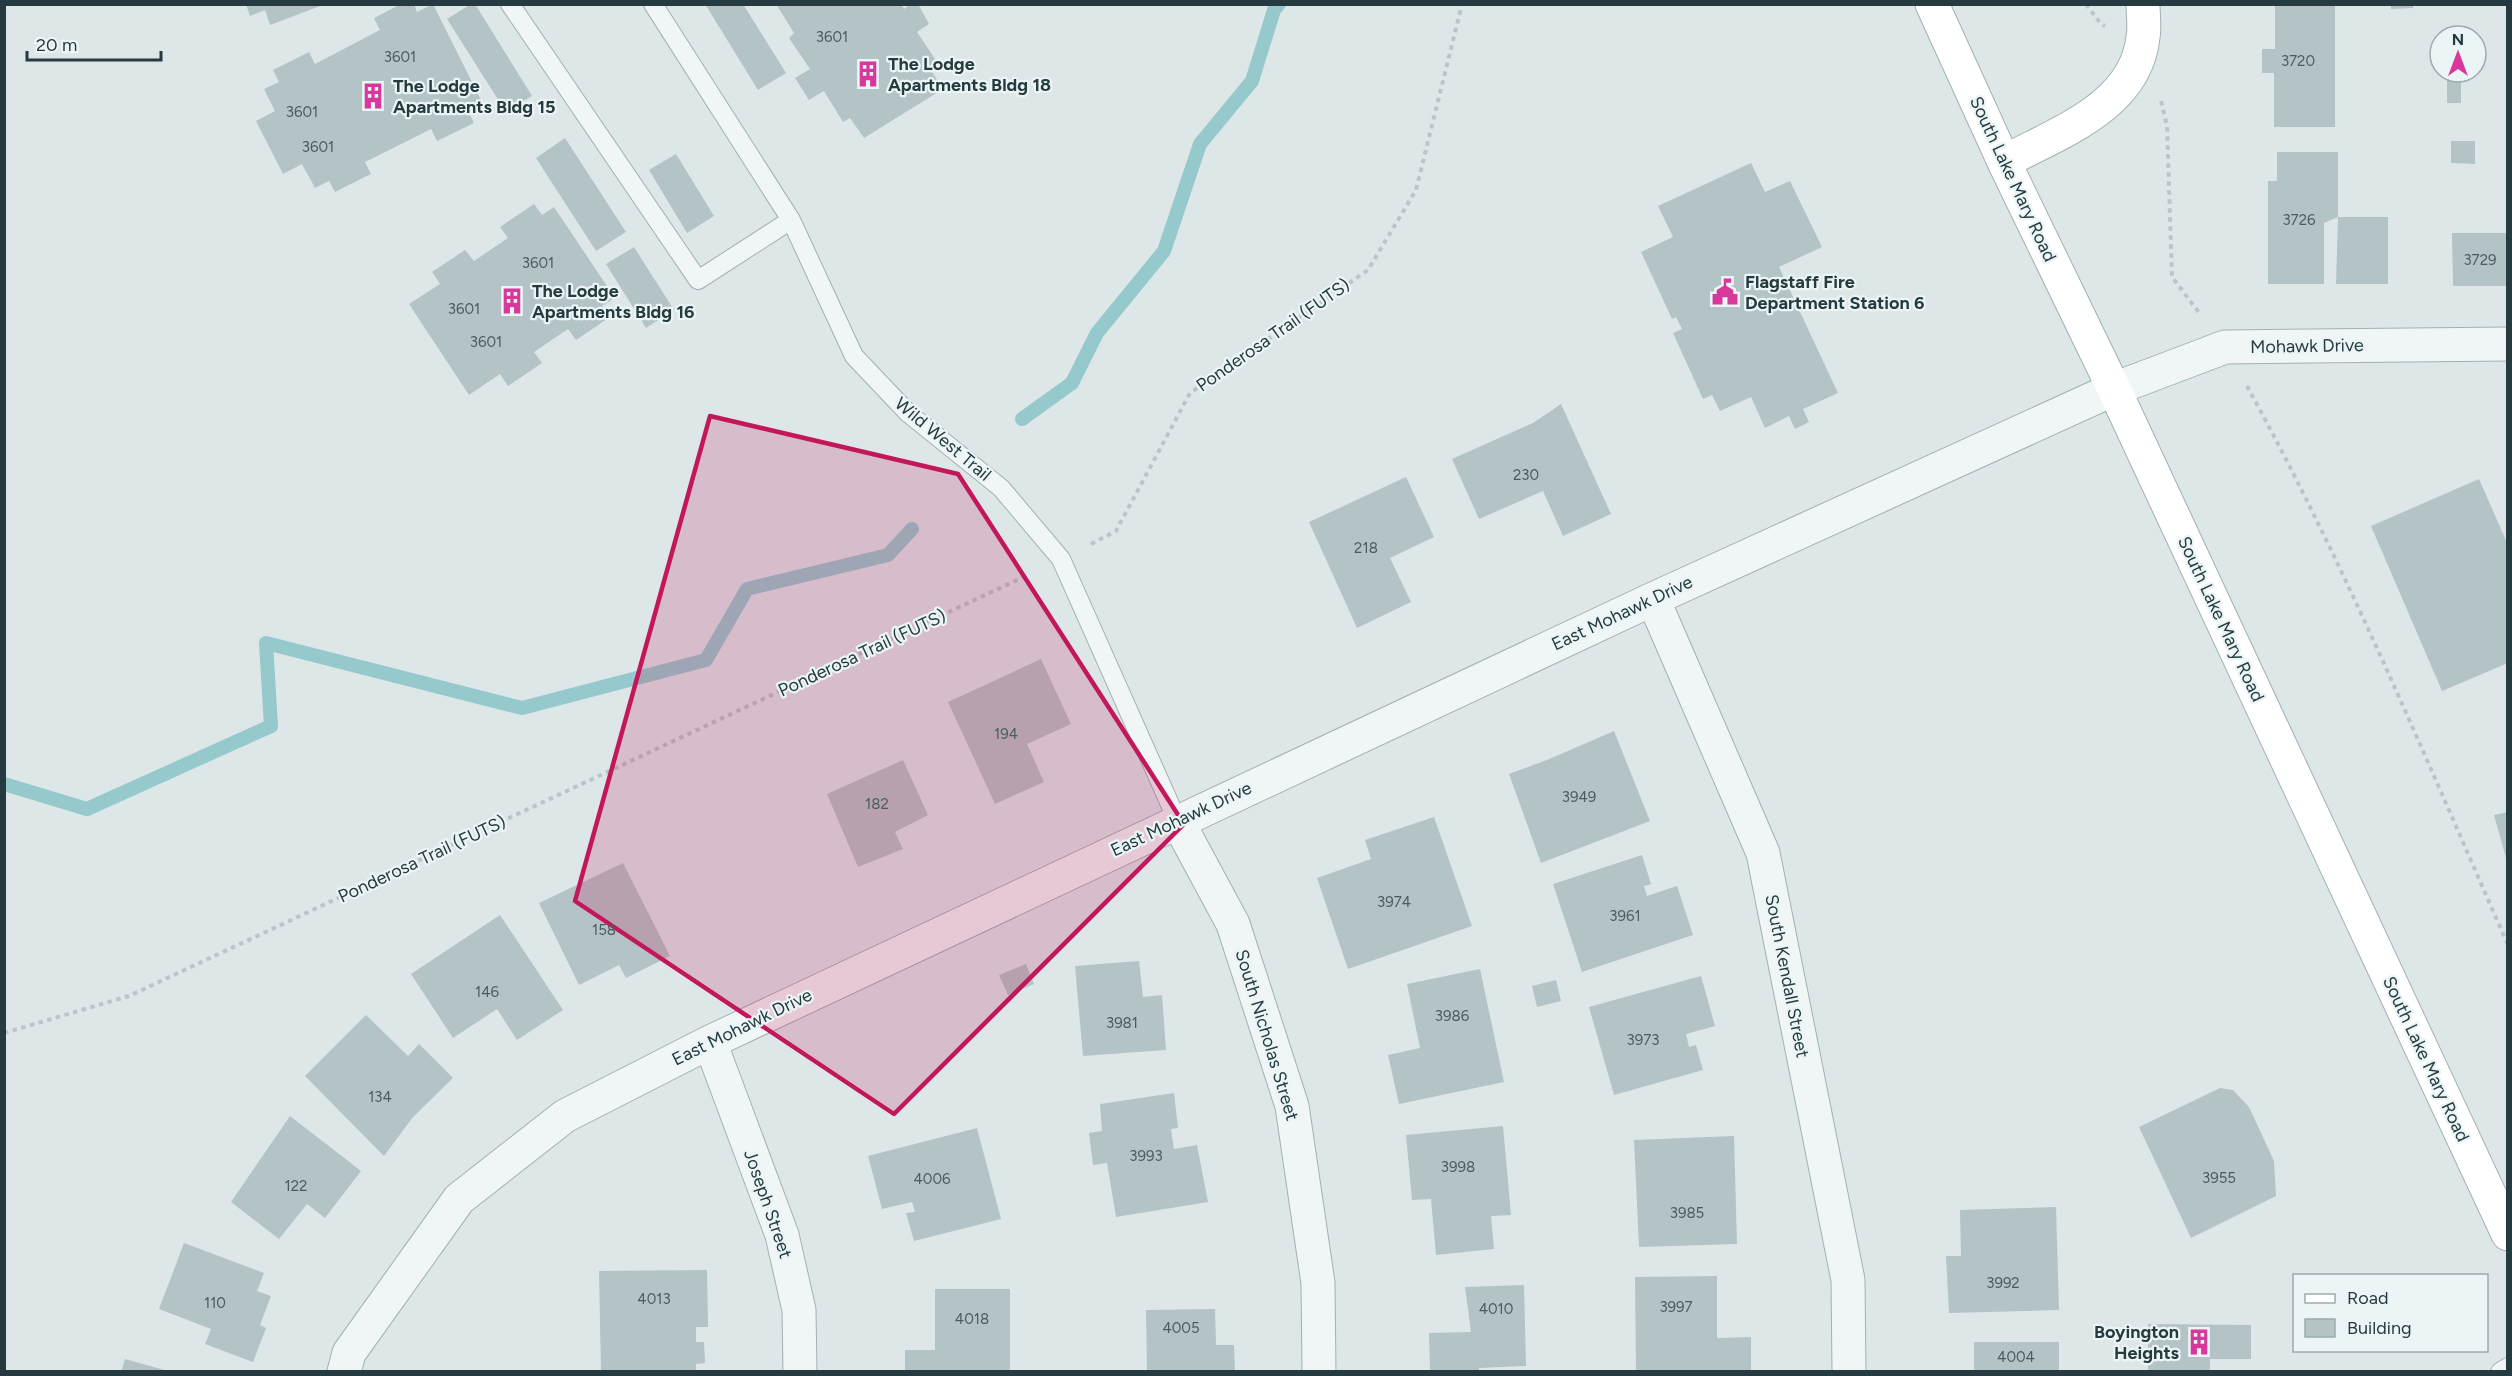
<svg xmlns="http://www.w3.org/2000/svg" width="2512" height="1376" viewBox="0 0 2512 1376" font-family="Figtree,sans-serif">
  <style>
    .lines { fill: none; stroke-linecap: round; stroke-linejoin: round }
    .stream { stroke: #95c9cb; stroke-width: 14 }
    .building { fill: #b4c3c5 }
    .lane-casing { stroke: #a2b0b2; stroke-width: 20 }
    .street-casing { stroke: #a2b0b2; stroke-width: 35 }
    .secondary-casing { stroke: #a2b0b2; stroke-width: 35 }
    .path { stroke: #bbc5c7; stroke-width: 4; stroke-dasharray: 4.5 4.5; stroke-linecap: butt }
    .lane { stroke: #f0f5f6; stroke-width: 18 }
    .street { stroke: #f0f5f6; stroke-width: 33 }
    .secondary { stroke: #fff; stroke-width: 33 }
    .marked { fill: #c2185b; fill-opacity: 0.2; stroke: #c2185b; stroke-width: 4.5; stroke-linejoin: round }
    .labels { text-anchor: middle; stroke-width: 4.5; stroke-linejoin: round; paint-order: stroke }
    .number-label { font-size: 15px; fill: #495d61 }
    .poi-label { font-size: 18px; font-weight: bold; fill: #253b40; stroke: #ecf5f6; text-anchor: start }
    .street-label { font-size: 18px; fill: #253b40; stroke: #ecf5f6 }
  </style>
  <rect width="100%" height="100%" fill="#dde7e8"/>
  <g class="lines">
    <path class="stream" d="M1022 419 1072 383 1097 333 1164 251 1200 144 1252 81 1274 10 1279 4
      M4 784 87 809 271 726 266 643 522 708 706 660 747 589 888 555 912 529"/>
  </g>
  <path class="building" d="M246 4H323V5L270 25 265 10 250 16Z
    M401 4H414L417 12 433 4 482 102 467 109 474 123 437 141 431 129 365 162 371 174 335 192 329 181 315 188 302 164 283 174 256 121 275 111 264 89 279 82 273 70 309 52 315 64 380 30 374 18Z
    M471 4H475L532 96 506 112 447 19Z
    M705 4H743L786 73 758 90Z
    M776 4H901L904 9 911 4H918L929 24 917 32 937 62 929 67 943 89 864 138 850 118 843 122 824 91 809 100 795 78 810 69 789 38 794 33Z
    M2391 5H2413V8L2391 9Z
    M2275 6H2335V127H2274V73H2262V49H2275Z
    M2461 78V103H2447V79Z
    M565 138 626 232 596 251 536 158Z
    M2451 141H2475V164L2451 163Z
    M2277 152H2338V217H2388V284H2336L2338 217 2324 223V284H2268V181H2277Z
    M676 154 714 216 687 233 649 170Z
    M1751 163 1765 192 1790 181 1822 247 1779 267 1838 393 1803 409 1809 422 1795 429 1789 416 1765 428 1751 397 1720 411 1712 395 1703 399 1673 333 1682 329 1676 317 1672 319 1641 252 1673 237 1658 206Z
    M534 204 542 215 554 207 615 298 602 306 610 317 576 340 568 329 534 352 542 363 508 386 500 374 469 395 409 304 440 284 432 272 465 250 474 261 508 238 500 227Z
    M2452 233H2508V286H2453Z
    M634 247 674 310 646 328 606 264Z
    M1561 404 1611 514 1563 536 1543 491 1479 519 1452 459 1533 423Z
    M1406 477 1434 537 1390 558 1411 602 1357 628 1309 522Z
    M2479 479 2508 545V663L2442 691 2371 526Z
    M1041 659 1071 724 1027 744 1044 782 995 804 948 702Z
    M1614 731 1650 821 1541 863 1509 774 1547 760Z
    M903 760 928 815 895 832 903 849 858 867 827 794Z
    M2508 812V862H2507L2494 815Z
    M1434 817 1472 926 1348 969 1317 878 1371 859 1365 840Z
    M1642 855 1651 884 1644 886 1647 896 1677 886 1693 935 1582 972 1553 884Z
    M623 863 670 956 626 978 619 965 579 985 539 903Z
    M500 915 563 1010 517 1040 497 1009 453 1038 411 974Z
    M1139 961 1143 997 1162 995 1166 1050 1083 1056 1075 966Z
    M1026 964 1034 984 1008 995 999 975Z
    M1480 969 1504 1082 1399 1104 1388 1055 1420 1048 1407 984Z
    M1701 976 1715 1026 1686 1034 1689 1047 1696 1045 1703 1070 1614 1095 1589 1007Z
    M1556 980 1561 1001 1537 1007 1532 986Z
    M366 1015 408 1056 419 1044 453 1078 413 1117 384 1156 305 1076Z
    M2220 1088 2233 1090 2249 1107 2274 1161 2276 1196 2191 1238 2139 1127Z
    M1174 1093 1178 1128 1171 1129 1174 1149 1197 1145 1208 1202 1116 1217 1107 1163 1093 1165 1089 1133 1102 1131 1100 1104Z
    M290 1116 361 1171 325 1218 307 1204 279 1239 231 1202Z
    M1503 1126 1511 1215 1491 1216 1494 1249 1436 1255 1431 1199 1412 1200 1406 1135Z
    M977 1128 1001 1219 914 1241 906 1213 915 1212 912 1202 882 1209 868 1156Z
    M1734 1136 1737 1244 1639 1247 1634 1140Z
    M2056 1207 2059 1310 1949 1313 1946 1256H1961L1960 1210Z
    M184 1243 264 1273 257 1291 271 1296 260 1325 266 1328 253 1362 205 1344 211 1329 159 1309Z
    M707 1270 708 1327H696V1342H704L705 1363 696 1364V1372H601L599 1271Z
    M1717 1276V1338L1751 1337V1372H1636L1635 1277Z
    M1524 1285 1526 1366 1479 1368V1372H1430L1429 1333 1471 1332 1465 1287Z
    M935 1289H1010V1372H905V1350H935Z
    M1215 1309 1216 1345H1234L1235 1372H1147L1146 1310Z
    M2148 1324 2251 1325V1359H2210V1372H2148Z
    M1974 1342H2059V1372H1974Z
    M125 1359 168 1371V1372H121Z"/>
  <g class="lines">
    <g class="lane-casing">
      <path id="lane" d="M510 4 698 280 791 220
        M653 4 791 220 854 356 908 413 1001 488 1061 559 1177 820
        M2500 1372 2508 1367"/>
    </g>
    <g class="street-casing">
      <path id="street" d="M1653 599 1763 853 1848 1280 1849 1372
        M1177 820 1233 924 1292 1106 1318 1283 1319 1372
        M710 1042 782 1235 799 1310 800 1372
        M344 1372 349 1353 459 1199 565 1116 710 1042 1653 599 2114 389 2225 347 2508 344"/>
    </g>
    <g class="secondary-casing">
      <path id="secondary" d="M1932 4 2004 162 2114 389 2508 1234
        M2004 162C2057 133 2136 107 2143 37 2145 27 2143 15 2143 4"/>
    </g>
    <path class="path" d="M2086 4 2101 24 2105 26
      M2161 101 2167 126 2172 277 2200 314
      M2247 386C2346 566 2425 757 2508 945
      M1091 544 1116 531 1190 393 1368 270 1416 190 1462 4
      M4 1033 129 996 1030 574"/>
    <use href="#lane" class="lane"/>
    <use href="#street" class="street"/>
    <use href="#secondary" class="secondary"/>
  </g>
  <path class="marked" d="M710 416 958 474 1184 824 894 1114 575 901Z"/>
  <defs>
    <g id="building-bare" transform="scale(2.07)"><path d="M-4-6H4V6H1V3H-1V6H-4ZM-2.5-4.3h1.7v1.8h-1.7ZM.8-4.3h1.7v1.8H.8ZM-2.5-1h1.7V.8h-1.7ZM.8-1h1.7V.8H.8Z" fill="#d8379c" stroke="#ecf5f6" stroke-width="2.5" paint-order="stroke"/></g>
    <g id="civic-bare" transform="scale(2.07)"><path d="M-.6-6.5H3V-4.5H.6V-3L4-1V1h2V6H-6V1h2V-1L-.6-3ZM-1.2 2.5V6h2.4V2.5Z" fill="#d8379c" stroke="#ecf5f6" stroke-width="2.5" paint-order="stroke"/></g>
  </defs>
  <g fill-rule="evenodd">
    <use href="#building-bare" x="868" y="74"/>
    <use href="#building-bare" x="373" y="96"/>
    <use href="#civic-bare" x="1725" y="292"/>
    <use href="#building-bare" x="512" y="301"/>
    <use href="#building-bare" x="2199" y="1342"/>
  </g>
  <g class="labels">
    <g class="number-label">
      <text x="832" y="42">3601</text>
      <text x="400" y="62">3601</text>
      <text x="2298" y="66">3720</text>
      <text x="302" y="117">3601</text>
      <text x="318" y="152">3601</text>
      <text x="2299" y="225">3726</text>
      <text x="2480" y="265">3729</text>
      <text x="538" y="268">3601</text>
      <text x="464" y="314">3601</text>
      <text x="486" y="347">3601</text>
      <text x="1526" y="480">230</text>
      <text x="1366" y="553">218</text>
      <text x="1006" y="739">194</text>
      <text x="1579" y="802">3949</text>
      <text x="877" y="809">182</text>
      <text x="1394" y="907">3974</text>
      <text x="1625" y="921">3961</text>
      <text x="604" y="935">158</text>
      <text x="487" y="997">146</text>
      <text x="1452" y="1021">3986</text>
      <text x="1122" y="1028">3981</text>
      <text x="1643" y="1045">3973</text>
      <text x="380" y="1102">134</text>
      <text x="1146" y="1161">3993</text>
      <text x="1458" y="1172">3998</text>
      <text x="2219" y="1183">3955</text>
      <text x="932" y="1184">4006</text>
      <text x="296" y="1191">122</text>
      <text x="1687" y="1218">3985</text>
      <text x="2003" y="1288">3992</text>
      <text x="654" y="1304">4013</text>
      <text x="215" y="1308">110</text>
      <text x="1676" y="1312">3997</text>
      <text x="1496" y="1314">4010</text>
      <text x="972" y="1324">4018</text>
      <text x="1181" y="1333">4005</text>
      <text x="2016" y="1362">4004</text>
    </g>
    <g class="poi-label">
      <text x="888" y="70">The Lodge<tspan x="888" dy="21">Apartments Bldg 18</tspan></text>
      <text x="393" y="92">The Lodge<tspan x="393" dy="21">Apartments Bldg 15</tspan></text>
      <text x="1745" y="288">Flagstaff Fire<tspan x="1745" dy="21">Department Station 6</tspan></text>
      <text x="532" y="297">The Lodge<tspan x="532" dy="21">Apartments Bldg 16</tspan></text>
      <text x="2179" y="1338" text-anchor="end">Boyington<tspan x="2179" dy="21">Heights</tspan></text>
    </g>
    <g class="street-label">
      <text transform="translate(2013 179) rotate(65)" y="6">South Lake Mary Road</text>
      <text transform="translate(1273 335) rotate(-35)" y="6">Ponderosa Trail (FUTS)</text>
      <text transform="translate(2307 346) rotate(-1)" y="6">Mohawk Drive</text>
      <text transform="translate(943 439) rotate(40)" y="6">Wild West Trail</text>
      <text transform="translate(1622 613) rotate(-25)" y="6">East Mohawk Drive</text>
      <text transform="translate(2221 619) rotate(65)" y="6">South Lake Mary Road</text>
      <text transform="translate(862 653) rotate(-25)" y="6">Ponderosa Trail (FUTS)</text>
      <text transform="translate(1181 819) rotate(-25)" y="6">East Mohawk Drive</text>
      <text transform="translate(422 859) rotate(-25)" y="6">Ponderosa Trail (FUTS)</text>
      <text transform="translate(1787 976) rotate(79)" y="6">South Kendall Street</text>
      <text transform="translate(742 1027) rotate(-26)" y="6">East Mohawk Drive</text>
      <text transform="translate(1267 1035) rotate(73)" y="6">South Nicholas Street</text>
      <text transform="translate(2426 1059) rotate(65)" y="6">South Lake Mary Road</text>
      <text transform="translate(768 1204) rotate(71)" y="6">Joseph Street</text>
    </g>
  </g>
  <rect width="2512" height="1376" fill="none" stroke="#253b40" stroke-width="12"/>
  <rect x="2293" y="1274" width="195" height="78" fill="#ecf5f6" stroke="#9cabad" stroke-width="1.5"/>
  <rect x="2305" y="1294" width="30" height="9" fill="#ffffff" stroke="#9cabad" stroke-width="1.5"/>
  <text x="2347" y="1304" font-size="18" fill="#253b40">Road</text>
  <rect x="2305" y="1319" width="30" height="18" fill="#b4c3c5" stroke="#9cabad" stroke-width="1.5"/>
  <text x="2347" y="1334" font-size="18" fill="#253b40">Building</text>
  <g transform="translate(2458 54)"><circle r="28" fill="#ecf5f6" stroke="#9cabad" stroke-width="1.5"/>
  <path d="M0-4.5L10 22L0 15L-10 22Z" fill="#d8379c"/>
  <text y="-9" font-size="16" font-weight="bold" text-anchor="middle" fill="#253b40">N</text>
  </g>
  <path d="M27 51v9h134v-9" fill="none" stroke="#253b40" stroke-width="3"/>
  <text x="36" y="51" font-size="18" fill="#253b40" stroke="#ecf5f6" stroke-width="4.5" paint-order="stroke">20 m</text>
</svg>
